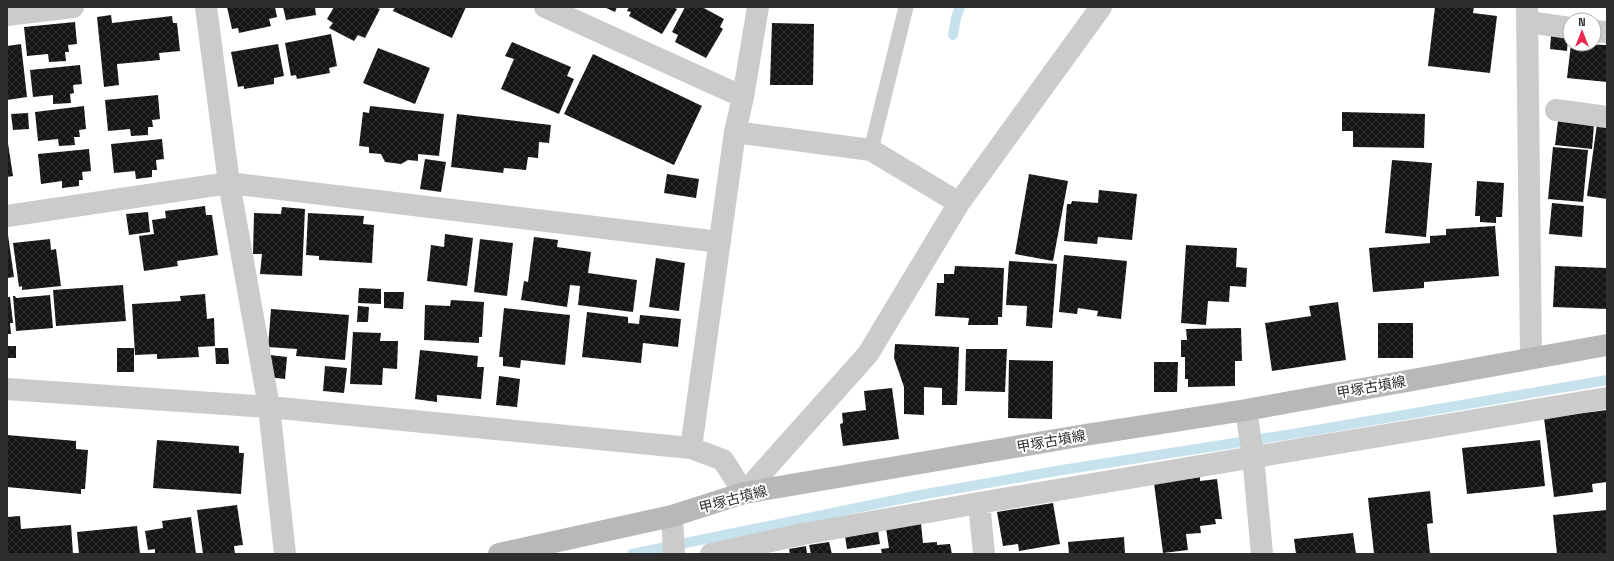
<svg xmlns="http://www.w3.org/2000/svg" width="1614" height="561" viewBox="0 0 1614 561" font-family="'Space Grotesk','Noto Sans JP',sans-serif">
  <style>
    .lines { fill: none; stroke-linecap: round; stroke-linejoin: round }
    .stream { stroke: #c6e2ed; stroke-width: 10 }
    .building { fill: url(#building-cross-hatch) }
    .service { stroke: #cbcbcb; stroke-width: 15 }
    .minor { stroke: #cbcbcb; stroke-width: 22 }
    .secondary { stroke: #b8b8b8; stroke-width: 22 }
    .labels { text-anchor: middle; stroke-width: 4; stroke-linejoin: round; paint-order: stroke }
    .street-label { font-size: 14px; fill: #2e2e2e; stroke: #fff }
  </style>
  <defs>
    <pattern id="building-cross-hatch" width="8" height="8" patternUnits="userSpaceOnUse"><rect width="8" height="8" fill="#151515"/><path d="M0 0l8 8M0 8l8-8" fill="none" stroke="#2f2f2f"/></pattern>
  </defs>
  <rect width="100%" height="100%" fill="#fff"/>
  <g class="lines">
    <path class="stream" d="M953 35 956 18 960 7
      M632 554 920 495 1056 471 1305 432 1607 380"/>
  </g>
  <path class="building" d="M227 7H275L277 17 269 19 271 26 239 33 238 28 232 29Z
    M283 7H315L316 15 286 20Z
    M334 7H375L380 9 365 38 358 35 354 41 329 28 333 23 327 19Z
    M395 7H466L452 38 393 11Z
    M604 7H617L615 12Z
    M629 7H673L677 9 662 34 629 16 631 12 627 11Z
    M685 7H702L724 19 720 27 723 29 706 58 675 42 678 35 672 32Z
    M1435 7H1474L1473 13 1497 16 1490 73 1428 66Z
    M111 15 112 23 172 16 173 23H177L180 51 159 53 160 60 117 64 119 85 104 87 97 17Z
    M75 22 77 44 68 45 69 52H65L66 61 49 62 48 54 27 56 24 27Z
    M772 23 814 24 813 85H770Z
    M331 34 337 66 329 68 330 73 297 79 296 75 291 76 285 43Z
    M1551 36 1568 38 1567 51 1550 49Z
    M512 42 571 67 567 76 574 79 559 114 501 89 514 59 505 56Z
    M21 44 27 97 7 100V46Z
    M278 44 284 76 274 78V84L244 89V86L238 87 231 52Z
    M1571 44 1607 45V82L1567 78Z
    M378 48 430 68 415 104 363 83Z
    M593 54 702 106 674 165 564 114Z
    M80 65 82 84 73 85 74 93 70 94 71 103 53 104V95L33 97 30 70Z
    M158 95 160 119 152 120 153 127H148V135L131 136 130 129 108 131 105 100Z
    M84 106 86 129 79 130 80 137H74L75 145 59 146 58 139 38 141 35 112Z
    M370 106 444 114 439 156 418 154V161L408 160 401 164 385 162 381 154 369 153V147L359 146 363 112 369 113Z
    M1342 112 1425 114 1424 148 1353 147V131H1342Z
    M28 113 29 129 13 130 11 114Z
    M457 114 551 125 549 143 539 142 538 158 528 157 526 170 504 168 503 173 451 167Z
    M1558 121 1594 125 1592 149 1555 145Z
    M1597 124 1607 125V199L1587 196Z
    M7 137 13 176 7 177Z
    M162 139 164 159 156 160 157 170H152V177L136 179 135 171 114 173 111 144Z
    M1553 147 1588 150 1583 202 1548 199Z
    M89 149 91 171 82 172 83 180H79V186L62 188V181L41 184 38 154Z
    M425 159 446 162 441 192 420 189Z
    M1392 160 1432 163 1426 237 1385 233Z
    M667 174 699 179 696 198 664 193Z
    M1029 174 1068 181 1053 261 1015 254Z
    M1477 181 1504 183 1502 217H1496V223L1480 222V216H1475Z
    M1099 190 1137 194 1132 240 1098 237 1097 244 1064 241 1067 204H1071L1072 201 1098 203Z
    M1552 203 1584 206 1582 237 1549 234Z
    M205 206 206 215H212L218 255 177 261 178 266 144 271 139 236 154 234 152 220 166 218 165 211Z
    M282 207 305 209 302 276 260 274 262 254H253L254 213 281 214Z
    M148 212 150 232 129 235 126 214Z
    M308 213 364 216 363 224 374 225 372 263 319 260V256L306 255Z
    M1495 226 1499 276 1424 282V288L1373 292 1369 248 1430 243V236L1446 235V229Z
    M7 228 14 277 7 278Z
    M445 234 473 238 467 286 427 281 431 245 444 247Z
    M534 237 558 240 557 247 591 252 588 273 637 280 633 312 578 305 580 286 570 285 567 307 521 300 524 281 528 282Z
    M50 239 51 250 56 249 61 286 22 290V286L19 287 13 243Z
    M480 239 513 243 507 296 474 292Z
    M1186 245 1237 248 1236 267 1247 268 1246 287 1230 286 1229 302 1208 301 1206 325 1181 323Z
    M1064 255 1127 261 1121 319 1097 316 1098 311 1078 308 1077 314 1059 312Z
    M656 258 685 263 679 311 649 307Z
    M1009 261 1057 264 1052 328 1026 326 1027 306 1006 305Z
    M955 266 1004 268 1002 317H998V325H968L969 318 935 316 937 283H944V274H954Z
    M1555 266 1607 268V309L1553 307Z
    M123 285 126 321 56 326 53 290Z
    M359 288 381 289V304L358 303Z
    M384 292H404L403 309 384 308Z
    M205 294 207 319 214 318 215 346 198 347 199 357 157 359V354L135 355 132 304 181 301 180 296Z
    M50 295 53 328 16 331 13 296H15L16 298Z
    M7 297H10L13 323H10L11 334H7Z
    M451 300 484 302 482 337H479V343L424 340 425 305 450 306Z
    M1338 302 1346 360 1272 371 1265 323 1311 316 1309 306Z
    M358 306 369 307 368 322H357Z
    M504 308 570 315 565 365 521 360 520 368 503 366V357H499Z
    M271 309 349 315 345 360 296 356 297 349 268 347Z
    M587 312 628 317V323L639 324 640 315 681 319 678 347 643 343 641 363 582 357Z
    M1378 323H1413V358H1378Z
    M1241 328 1242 361H1235V386L1188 387V379H1185V357H1181V340H1187L1186 329Z
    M353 332 381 333 380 341H398L397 369 383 368 382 385 350 384Z
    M895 344 959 347 957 405H942V388L924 387V415L904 414V387L894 358Z
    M7 346H16V358H7Z
    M117 348H134V372H117Z
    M215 348H228L229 364H216Z
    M966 349H1007L1005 392 965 391Z
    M420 350 478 356 477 367H484L481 399 437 395V402L415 399Z
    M270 355 287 357 285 379 268 377Z
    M1009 360 1053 361 1052 419 1008 418Z
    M1154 362H1178L1177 392H1154Z
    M325 366 347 368 344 393 323 391Z
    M499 376 520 379 517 407 496 405Z
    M892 388 899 439 843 446 840 424 843 423 842 413 866 410 864 391Z
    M1607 410V482L1592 484 1593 492 1554 497 1544 418Z
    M7 435 76 441V449L88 450 85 489H81V494L7 487Z
    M157 440 239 446V453H244L241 494 153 488Z
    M1540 440 1545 486 1467 494 1462 448Z
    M1200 477V481L1217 479 1222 519H1215L1216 524 1200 526 1201 533 1186 534 1188 550 1163 553 1154 483Z
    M1430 491 1433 523 1427 524 1430 554H1374L1368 498Z
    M1053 503 1060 544 1019 551 1018 544 1003 546 997 512Z
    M237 505 243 545 234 546 235 554H203L197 510Z
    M1607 510V554H1557L1553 515Z
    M20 516 21 529 71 525 73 554H7V517Z
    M191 517 196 554H155V549L148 550 145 531 163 528 162 521Z
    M921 524 923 543 937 542V545L950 544 952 554H882L881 549 889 548 886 528Z
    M137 526 140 554H79L77 532Z
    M878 531 880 544 847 549 845 536Z
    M1353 533 1356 554H1296L1294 539Z
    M1124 537 1125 554H1069L1068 542Z
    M829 542 832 554H811L809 545Z
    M806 546 807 554H790L789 549Z"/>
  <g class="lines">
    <path class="service" d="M871 150 906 7"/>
    <path class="minor" d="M206 7 229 183 269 407 285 554
      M545 7 743 97 735 132 691 448
      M1527 7 1531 357
      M7 15 73 7
      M1528 22 1570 28
      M1594 31 1607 32
      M743 97 758 7
      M1556 110 1607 117
      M735 132 871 150 959 203
      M7 216 229 183 720 242
      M7 389 269 407 691 448 723 460 744 493 868 354 959 203 1101 7
      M1246 410 1253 456 1262 554
      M979 503 984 554
      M672 516 674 554
      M711 554 803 534 979 503 1607 398"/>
    <path class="secondary" d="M499 554 672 516 744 493 1085 435 1246 410 1607 345"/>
  </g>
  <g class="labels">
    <g class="street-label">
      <text transform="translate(1371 387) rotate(-10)" y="5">甲塚古墳線</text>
      <text transform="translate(1051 441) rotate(-10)" y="5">甲塚古墳線</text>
      <text transform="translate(733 499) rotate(-15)" y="5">甲塚古墳線</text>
    </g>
  </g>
  <rect width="1614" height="561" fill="none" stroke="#2e2e2e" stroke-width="16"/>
  <g transform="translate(1582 32)"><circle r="19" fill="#ffffff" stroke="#ababab"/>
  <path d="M0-3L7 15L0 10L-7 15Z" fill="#ee274c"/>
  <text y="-6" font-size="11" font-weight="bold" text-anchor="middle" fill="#2e2e2e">N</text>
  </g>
</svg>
